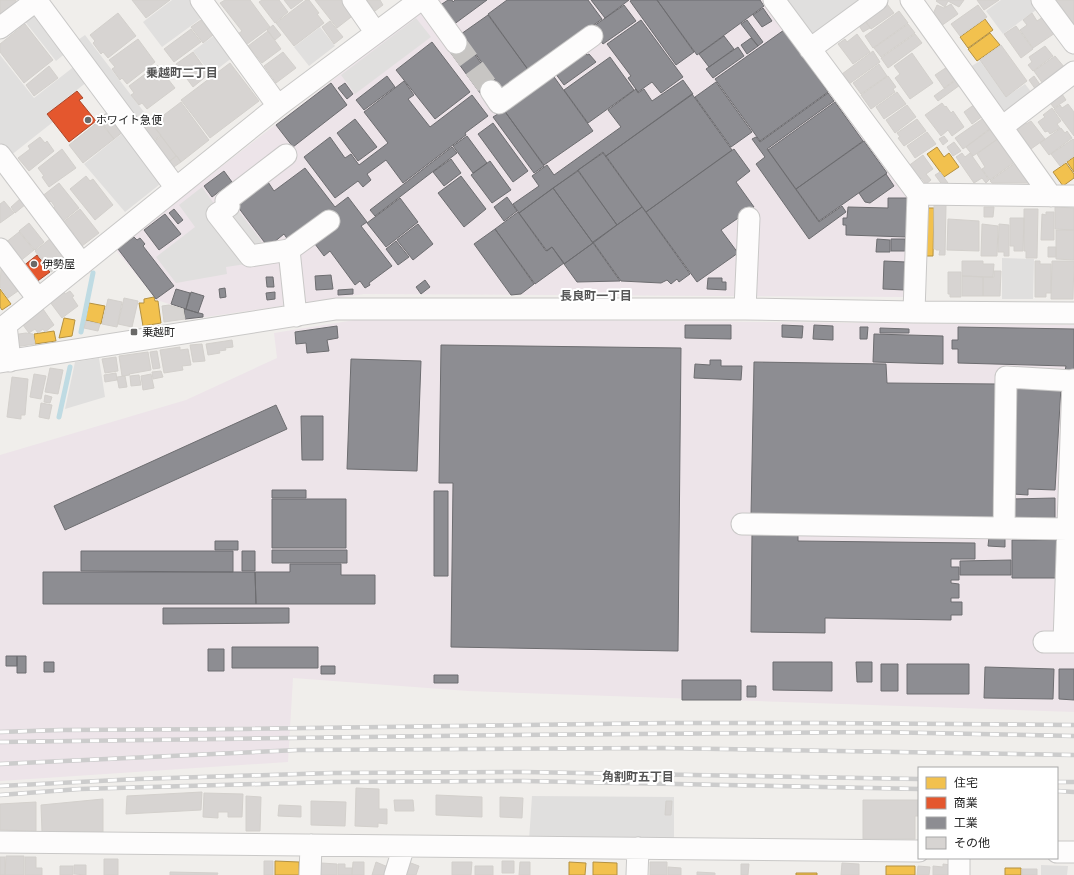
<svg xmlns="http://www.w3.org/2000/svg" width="1074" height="875" viewBox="0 0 1074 875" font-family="Commissioner,'Noto Sans JP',sans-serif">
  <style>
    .industrial { fill: #ede4e9 }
    .parking { fill: #e0dfde }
    .homes { fill: #f2c14e; stroke: #b49141 }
    .shops { fill: #e4572e; stroke: #aa472a }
    .industry { fill: #8d8d92; stroke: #6d6d70 }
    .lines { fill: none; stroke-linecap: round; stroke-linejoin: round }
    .stream { stroke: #bfdbe3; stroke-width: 5 }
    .building { fill: #d7d4d2; stroke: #d3d0cc }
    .minor-tunnel { stroke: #c7c5c3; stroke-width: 21; stroke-dasharray: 21 10; stroke-linecap: butt }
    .minor-casing { stroke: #c9c8c7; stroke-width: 23 }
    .minor { stroke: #fdfcfc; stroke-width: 21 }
    .rail-casing { stroke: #ccc; stroke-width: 4.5 }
    .rail { stroke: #fff; stroke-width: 3; stroke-dasharray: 9; stroke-linecap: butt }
    .poi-dot { fill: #6a6968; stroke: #fff; stroke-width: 1.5 }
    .labels { text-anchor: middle; stroke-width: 4; stroke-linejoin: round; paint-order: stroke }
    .poi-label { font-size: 11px; fill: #222; stroke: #fff; text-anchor: start }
    .neighbourhood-label { font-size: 12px; font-weight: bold; fill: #555; stroke: #fff }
  </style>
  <rect width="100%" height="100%" fill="#f0eeeb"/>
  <path class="industrial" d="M436 0H768L910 201 905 297 364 294 185 320 184 309 157 300 115 249Z
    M367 318 1074 325V712L468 691 293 678 288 762 0 781V455L186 400 277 358 274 333Z"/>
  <path class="parking" d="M172 0H190L203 17 162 47 143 22Z
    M781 0H864L812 37Z
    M1001 0H1033L1039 8 1003 34 986 11Z
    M32 12 67 52 56 61 23 19Z
    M416 18 431 37 355 94 341 75Z
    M320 27 335 46 309 66 294 47Z
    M85 35 144 112 134 119 75 42Z
    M215 35 233 57 211 74 193 51Z
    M0 55 34 98 76 65 88 81 47 114 53 122 10 156 0 143Z
    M980 61 1006 97 1025 84 1032 93 1007 111 1001 110 970 67Z
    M125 131 164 181 125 212 84 164Z
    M202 187 218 209 230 200 261 240 265 261 226 267 227 274 176 283 156 257 195 227 179 205Z
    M1002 258 1034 259 1033 299H1002Z
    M99 358 105 397 65 409 75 362Z
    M532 796 674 797V843L529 840Z
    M1041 865 1068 866 1067 875H1041Z"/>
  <path class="homes" d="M985 19 993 30 968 48 960 37Z
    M990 33 1000 45 977 61 968 49Z
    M937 147 944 157 949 153 959 167 944 177 927 154Z
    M1074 157V172L1067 162Z
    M1066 163 1074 174V178L1063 186 1053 172Z
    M926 208H934L933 256H925Z
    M0 289 11 304 2 310 0 307Z
    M154 297 155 301H158L161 323 143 326 139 303H144V299Z
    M89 303 105 306 101 324 85 320Z
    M64 318 75 320 72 336 59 338Z
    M54 331 56 341 35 344 34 334Z
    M275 861 299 862V875H275Z
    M569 862 586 863 585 875H569Z
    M593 862 617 863V875H593Z
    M886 866H915V875H886Z
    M1005 868H1021V875H1005Z
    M796 873H817V875H796Z"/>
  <path class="shops" d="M77 91 83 98 79 100 96 121 69 142 47 114Z
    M37 255 50 272 35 283 22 267Z"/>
  <path class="industry" d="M448 0H452L453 2 455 0H487L453 25 439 6Z
    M507 0H588L602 19 529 71 488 14Z
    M591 0H629L605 18Z
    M632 0H657L694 52 676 65 630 1Z
    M657 0H760L764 6 697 55Z
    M624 5 636 21 603 44 591 28Z
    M763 8 772 21 762 27 753 15Z
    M488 15 529 71 502 90 461 34Z
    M641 20 683 77 661 93 652 82 638 92 628 78 631 76 607 44Z
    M747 20 763 42 758 46 741 24Z
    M784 30 828 92 760 141 715 79Z
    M724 36 734 49 709 67 699 54Z
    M463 38 498 87 483 97 448 49Z
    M751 38 758 46 747 54 741 45Z
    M432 42 470 92 435 119 396 70Z
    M738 47 744 56 713 78 706 69Z
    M584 52 587 55 589 54 596 62 564 85 555 73Z
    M610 57 634 90 588 123 564 90Z
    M552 74 593 131 544 165 503 109Z
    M387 76 395 87 364 110 356 100Z
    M683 80 693 94 606 156 603 152 519 213 513 204 539 186 532 176 547 165 554 175 621 127 608 110 636 89 638 93 644 89 652 101Z
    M404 81 414 95 408 99 430 127 472 95 488 116 465 133 466 135 403 183 386 160 367 174 371 180 363 187 358 181 335 198 304 157 330 137 345 158 351 154 359 165 388 143 364 112Z
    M716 82 752 132 731 147 695 97Z
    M331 83 347 105 293 147 276 125Z
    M345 83 353 94 347 99 338 88Z
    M828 93 834 101 767 149 819 222 842 206 846 212 809 239 756 164 765 157 752 139 756 137 760 142Z
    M692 94 732 150 646 212 606 156Z
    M835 102 863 141 796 189 768 150Z
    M504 110 544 166 534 173 493 117Z
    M355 119 377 147 358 161 337 133Z
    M493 123 528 171 513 182 478 134Z
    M467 136 487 163 473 173 453 146Z
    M864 141 887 173 819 221 796 189Z
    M452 147 457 153 375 216 370 210Z
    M734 149 750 171 736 182 754 207 721 230 738 253 697 282 646 212Z
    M603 153 642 207 617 225 578 170Z
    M451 159 461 173 444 186 433 172Z
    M490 161 511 190 492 203 471 175Z
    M305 168 335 207 348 197 367 222 361 226 392 266 369 283 370 285 365 288 360 281 355 285 330 251 324 256 315 244 339 226 327 210 288 240 284 234 268 247 235 203 266 179 274 191Z
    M224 171 232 182 212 197 204 186Z
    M578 171 617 225 593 243 553 188Z
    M886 174 894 186 870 203 865 202 859 193Z
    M461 176 486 209 464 227 438 193Z
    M553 188 593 243 564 264 552 247 547 251 519 213Z
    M507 197 517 211 504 221 494 207Z
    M400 198 418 222 386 247 367 223Z
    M888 198H908L907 237 846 235V225H843V218H847L848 207 888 208Z
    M642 207 690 274 679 282 677 279 671 284 667 280 661 283 621 281 593 242Z
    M174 209 183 220 178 224 169 213Z
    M518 212 546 251 552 247 564 263 535 284 495 229Z
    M165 214 181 234 159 250 144 230Z
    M418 224 433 244 413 260 397 240Z
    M495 229 534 284 521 294 511 295 474 244Z
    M134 237 137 240 140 238 145 244 143 246 174 286 156 299 118 249Z
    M877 239 890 240V252H876Z
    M891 239H905V251H891Z
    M396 241 409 257 398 265 386 249Z
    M593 243 620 281 577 282 564 264Z
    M884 261 906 262 905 290 883 289Z
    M331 275 333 289 316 290 315 276Z
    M266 277H273L274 287H267Z
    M708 278H722V282H726V290L707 289Z
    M425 280 430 287 421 294 416 287Z
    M225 288 226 297 220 298 219 289Z
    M176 289 190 293 186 309 171 304Z
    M353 289V294L338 295V290Z
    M191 292 204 296 198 313 186 309Z
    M275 292V299L267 300 266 293Z
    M184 309 203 314V317L185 319Z
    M685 325H731V339L685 338Z
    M782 325 803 326 802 338 782 337Z
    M814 325 833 326V340L813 339Z
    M337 326 338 338 327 340 329 351 307 353 306 343 296 344 295 332Z
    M860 327H868L867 339H860Z
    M958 327 1074 329V372L1065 371 1066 366 958 363V349H952V340H958Z
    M880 328 909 329V333H880Z
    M874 334 943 336V364L873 362Z
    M441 345 681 348 678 651 451 647 453 483H439Z
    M351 359 421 361 417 471 347 469Z
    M710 360H721V366H742L741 380 694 378 695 364 710 365Z
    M754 362 886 364 887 383 997 384 993 518 751 515Z
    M1015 385 1061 387 1055 490 1028 489V495L1013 494Z
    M276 405 287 429 65 530 54 506Z
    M301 416H323V460H302Z
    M272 490H306V498H272Z
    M434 491H448V576H434Z
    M1055 498V520H1011V499Z
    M272 499H346V548H272Z
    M752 533 798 534V541L975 543V559H951V567H959V580H951V583L959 584V598H951V602H962V615H951V620L825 618V633L751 632Z
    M989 537H1005V547L988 546Z
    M1012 540H1058V578H1012Z
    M215 541H238V550H215Z
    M272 550H347V563H272Z
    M81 551H233V572L81 571Z
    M242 551H255V571H242Z
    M1011 560V575H960V561Z
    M290 564H341V575H375V604H256L255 572H290Z
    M43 572H255L256 604H43Z
    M163 608H289V623L163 624Z
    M232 647H318V668H232Z
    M208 649H224V671H208Z
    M6 656H17V666H6Z
    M17 656H26V673H17Z
    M44 662H54V672H44Z
    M773 662H832V691L773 690Z
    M856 662H872V682H857Z
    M881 664H898V691H881Z
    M907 664H969V694H907Z
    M321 666H335V674H321Z
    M985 667 1054 669 1053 699 984 698Z
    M1059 669H1074V700L1059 699Z
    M434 675H458V683H434Z
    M682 680H741V700H682Z
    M747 686H756V697H747Z"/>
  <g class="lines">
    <path class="stream" d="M81 332 93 273
      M59 417 70 367"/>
  </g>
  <path class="building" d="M0 0H16L15 6 0 17Z
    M132 0H170L146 18Z
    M225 0H250L270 27 246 45 238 34 242 31 220 3Z
    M262 0H279L288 12 275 23 259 2Z
    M284 0H303L291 9Z
    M306 0H309L319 13 317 14 324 23 294 46 276 23Z
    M315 0H344L355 14 337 28Z
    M367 0H380L383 5 375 11Z
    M937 0H964L959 7 948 1 945 7 936 1Z
    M977 0H999L984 10Z
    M1054 0H1074V33Z
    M887 4 894 13 871 29 865 20Z
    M951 4 958 14 941 26 933 14 937 5 944 8Z
    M978 5 987 17 960 36 951 24Z
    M899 11 908 23 873 48 865 36Z
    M118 13 136 36 108 58 103 52 101 54 93 43 95 41 90 35Z
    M1032 13 1037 21 1043 17 1055 33 1033 48 1020 30 1027 25 1023 20Z
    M201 20 213 35 203 43 191 27Z
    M864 20 870 28 863 32 858 24Z
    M330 21 343 37 334 44 322 27Z
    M25 24 53 60 24 83 0 52V44Z
    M908 24 915 33 881 57 874 48Z
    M273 25 281 35 275 40 267 30Z
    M1016 26 1033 49 1021 58 1004 34Z
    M191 29 201 42 174 62 164 49Z
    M268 31 281 49 262 63 248 46Z
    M857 34 870 52 853 64 838 44 845 39 847 42Z
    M915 34 922 43 888 68 881 58Z
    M138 39 155 62 127 84 122 78 120 80 112 69 115 67 109 60Z
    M1001 45 1027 81 1006 97 980 60Z
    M1045 46 1053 56 1033 71 1028 65 1032 62 1029 57Z
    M873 51 880 62 849 84 842 74Z
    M193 52 209 74 193 87 176 64Z
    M283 52 296 68 276 83 264 66Z
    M912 53 933 83 910 99 895 78 900 74 894 66Z
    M1055 56 1065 68 1043 84 1034 71Z
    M230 63 259 101 210 138 181 100Z
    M879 64 887 76 861 94 853 83Z
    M157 65 175 88 147 109 142 103 139 105 131 95 134 93 129 86Z
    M49 66 58 78 34 96 26 85Z
    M947 67 956 79 944 88 935 75Z
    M888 76 896 87 893 89 895 92 871 109 861 95Z
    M1034 76 1041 86 1036 90 1029 80Z
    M956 80 960 85 938 101 934 96Z
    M1060 91 1066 100 1054 108 1048 100Z
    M897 92 906 104 884 119 876 107Z
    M181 102 209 140 181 162 152 124Z
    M942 103 945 107 946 106 951 113 953 111 964 127 952 136 948 130 941 136 925 115Z
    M975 104 983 116 972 124 964 112Z
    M1068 104 1074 112V136L1054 109 1060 105 1062 108Z
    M907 105 916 117 895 133 886 120Z
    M1052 108 1061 121 1057 124 1060 128 1050 134 1048 131 1045 132 1038 122 1045 117 1043 115Z
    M109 111 125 130 114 139 99 119Z
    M985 117 992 127 963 149 955 138Z
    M917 119 926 131 904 146 898 138 900 137 897 133Z
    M99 121 114 139 83 163 69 145Z
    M1031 121 1045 139 1031 149 1016 128 1025 122 1026 124Z
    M150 122 161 135 153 141 142 128Z
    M992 128 999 138 973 156 966 147Z
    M1061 128 1065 133 1067 131 1072 138 1049 155 1040 143Z
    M927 132 936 144 915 158 907 146Z
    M161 136 176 156 167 163 152 143Z
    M944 136 948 141 943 145 939 139Z
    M40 137 45 143 47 141 54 151 29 171 18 158 30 149 28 146Z
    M999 138 1016 161 990 180 982 169 985 167 977 154Z
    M1073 139 1074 140V156L1060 166 1051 154Z
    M954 142 961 151 953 156 947 147Z
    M62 149 76 168 49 187 42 177 44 176 38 168Z
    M962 153 965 157 970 153 989 180 986 183 982 178 974 183 956 157Z
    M923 155 933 169 926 174 931 180 926 184 921 178 917 181 907 167Z
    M177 156 181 162 171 169 167 163Z
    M1015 163 1029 183H992L990 181Z
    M940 172 948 183 943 186 935 175Z
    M86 176 90 181 93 179 113 205 95 220 70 189Z
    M59 183 79 208 63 221 59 215 57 217 51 209 55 207 51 201 47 204 41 197Z
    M21 198 26 204 15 213 11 207Z
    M4 201 14 213 0 223V204Z
    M934 205H946L945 255H939L940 250H936V249H934Z
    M984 207H994L993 217H984Z
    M1055 207 1074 208V230L1055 229Z
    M80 209 99 233 82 246 80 242 78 244 72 236 74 234 70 229 68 231 62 223Z
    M1024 209H1038L1037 258H1026V251H1024Z
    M1046 212H1054V240H1041L1042 214 1046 215Z
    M1010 218H1024L1023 251H1014V246H1010Z
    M948 219 979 221V251L947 250Z
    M29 223 44 242 35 250 19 231Z
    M982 224 998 226 997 256H981Z
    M999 224 1009 225V256H1004V252H998Z
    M1056 230H1074V260L1056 259Z
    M19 232 34 250 19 262 5 243Z
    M51 238 56 244 54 246 66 260 51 272 35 251Z
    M1048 247H1056V257H1048Z
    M962 261H983V264H994L993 277 962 276Z
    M1035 261H1040V264H1051V293H1046V297H1035Z
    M1052 261H1074L1073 299H1051Z
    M1 267 18 291 8 298 0 287Z
    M994 271H1001L1000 296H983V277H994Z
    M948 272H961V297H950V294H948Z
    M962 276 983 277V296H962Z
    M70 291 74 296 72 297 78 306 62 318 50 302 64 292 65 294Z
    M124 298 138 301 132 327 118 324Z
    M108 299 122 302 117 327 102 324Z
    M169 305 183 309 185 319 164 322 162 306Z
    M43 309 54 325 45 332 43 329 38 333 35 329 29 333 23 325Z
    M86 321 100 324 98 331 84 328Z
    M26 333 33 334 35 344 14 347 12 335Z
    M232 340 233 347 225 348 226 350 219 351 220 353 208 355 206 344Z
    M202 344 205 361 193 362 190 345Z
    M180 347V350L188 349 191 365 182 366 183 370 164 373 160 350Z
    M157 351 160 368 153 369 150 352Z
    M148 352 151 370 129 374 130 375 122 376 119 356Z
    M116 357 118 371 105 373 102 359Z
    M50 368 63 370 58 394 45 392Z
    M161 371 163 377 153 379 152 372Z
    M116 373 117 380 105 382 104 375Z
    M34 374 46 376 41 399 30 397Z
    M151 374 154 388 143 390 141 376Z
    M139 375 141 385 131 386 130 376Z
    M125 376 127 387 119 388 117 377Z
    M12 377 28 379 25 415H21V419L7 417Z
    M45 395 52 397 50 403 44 402Z
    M41 403 52 405 49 419 39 417Z
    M356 788 379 789V809H387V824L378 823V827L355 826Z
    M202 792 201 810 126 814 127 796Z
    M204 793 243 794 242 817H228V812H218V818L203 817Z
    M436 795 482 797V817L436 815Z
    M246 796 261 797 260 831H246Z
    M500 797 523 798 522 818 500 817Z
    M103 799V832H42L41 805Z
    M394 800H413L414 811H395Z
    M863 800H919V816H915V839H863Z
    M311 801 346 802 345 826 311 825Z
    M666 801H672L671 815H665Z
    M36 802V831L0 830V804Z
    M279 805 301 806V817L278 816Z
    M6 856H24V875H5Z
    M0 857H5V875H0Z
    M25 857H36V868H42V875H25Z
    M104 859H118V875H104Z
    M264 861H273V875H264Z
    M502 861H514V873H502Z
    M353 862H364V875H352Z
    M376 862 388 867 385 875H372Z
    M408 862 419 866 416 875H403Z
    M452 862H472L471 875H452Z
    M520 862H530V875H519Z
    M650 862H667V875H650Z
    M321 863 337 864V875H320Z
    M842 863 859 864V875H841Z
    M338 864H345V868H352V875H338Z
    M741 864H749L748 875H741Z
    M943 864 951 865 950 875H933V866L943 867Z
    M74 865H86V875L74 874Z
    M60 866H73V875H60Z
    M475 866H493V875H475Z
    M918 866 930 867 929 875H917Z
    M668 867 681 868V875H668Z
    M1022 869H1037V875H1022Z
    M170 872 218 873 217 875H170Z
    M697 872 715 873V875H697Z"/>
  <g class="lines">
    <path class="minor-tunnel" d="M456 43 491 91"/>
    <g class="minor-casing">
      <path id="minor" d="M36 0 176 188
        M201 0 278 106
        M353 0 376 33
        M425 0 456 43
        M774 0 918 194 914 312
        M911 0 1051 196
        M1042 0 1074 43
        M0 28 37 0
        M810 49 877 0
        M491 91 499 103 592 36
        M1002 127 1074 72
        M0 155 82 264
        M286 155 226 201 229 206 217 214 250 256 289 250
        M918 194 1074 196
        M0 249 38 299
        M745 309 749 218
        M296 316 289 250 329 221
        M10 361 6 325 278 106 420 0
        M0 362 336 309H745L914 312 1074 313
        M742 524 1068 529
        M1004 527 1006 377 1074 381
        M1044 642H1074
        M1064 642 1073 380
        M0 842 919 851
        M1057 852H1074
        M310 875 311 845
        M395 875 404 846
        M637 875 638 848
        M959 875V858"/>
    </g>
    <use href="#minor" class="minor"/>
    <g class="rail-casing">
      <path id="rail" d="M0 732 61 730 242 729 667 723H821L1074 725
        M0 742 510 735 875 732 1074 736
        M0 764 298 750 663 748 1074 755
        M1057 782H1074
        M0 786 138 779 332 773 524 772 919 779
        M1057 791 1074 792
        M0 795 80 789 332 782 524 781 919 789"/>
    </g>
    <use href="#rail" class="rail"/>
  </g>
  <g class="poi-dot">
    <circle cx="88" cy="120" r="4"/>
    <circle cx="34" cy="264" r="4"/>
    <rect x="130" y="328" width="8" height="8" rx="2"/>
  </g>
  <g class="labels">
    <g class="poi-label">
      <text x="96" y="124">ホワイト急便</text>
      <text x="42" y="268">伊勢屋</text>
      <text x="142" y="336">乗越町</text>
    </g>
    <g class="neighbourhood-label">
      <text x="182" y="77">乗越町二丁目</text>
      <text x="596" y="300">長良町一丁目</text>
      <text x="638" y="781">角割町五丁目</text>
    </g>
  </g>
  <rect x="918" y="767" width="140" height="92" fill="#ffffff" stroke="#a7a7a7"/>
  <rect x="926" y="777" width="20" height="12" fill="#f2c14e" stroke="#a7a7a7"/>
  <text x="954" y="787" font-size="12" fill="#222222">住宅</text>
  <rect x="926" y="797" width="20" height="12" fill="#e4572e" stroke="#a7a7a7"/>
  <text x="954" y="807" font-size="12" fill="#222222">商業</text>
  <rect x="926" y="817" width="20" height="12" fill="#8d8d92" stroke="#a7a7a7"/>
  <text x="954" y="827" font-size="12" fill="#222222">工業</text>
  <rect x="926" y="837" width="20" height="12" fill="#d7d4d2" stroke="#a7a7a7"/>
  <text x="954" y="847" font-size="12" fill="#222222">その他</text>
</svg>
